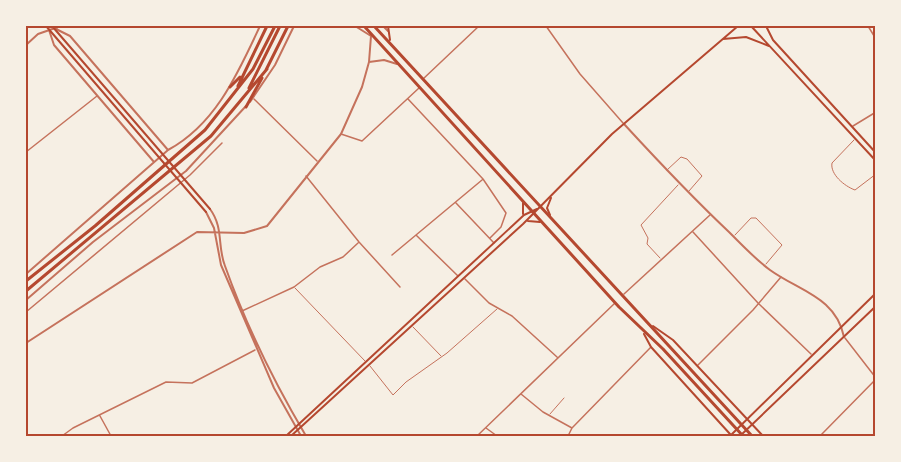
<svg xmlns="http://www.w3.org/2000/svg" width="901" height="462" viewBox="0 0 901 462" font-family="'Roboto Condensed',sans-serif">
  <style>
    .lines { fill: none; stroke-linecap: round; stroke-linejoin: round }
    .service { stroke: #c5725c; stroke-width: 1 }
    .pedestrian { stroke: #c5725c; stroke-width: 1.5 }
    .minor { stroke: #c5725c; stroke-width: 1.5 }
    .tertiary { stroke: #c5725c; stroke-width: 2 }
    .secondary { stroke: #b5482f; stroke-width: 2 }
    .primary { stroke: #b5482f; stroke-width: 3 }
    .neatline { fill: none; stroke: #b5482f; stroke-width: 2 }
  </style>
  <rect width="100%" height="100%" fill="#f6efe4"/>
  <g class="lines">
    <path class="service" d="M854 140 832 163C830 174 844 186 855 190L876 174
      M667 170 681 157 687 159 702 176 689 191
      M735 235 751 218H756L782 245 766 264
      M660 258 647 244 648 238 641 225 678 185
      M295 288 365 361
      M413 327 441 356
      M370 366 393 395 406 382 447 353 497 309
      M550 414 564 398"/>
    <path class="pedestrian" d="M693 232 758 303"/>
    <path class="minor" d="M546 26 580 74 623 123
      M868 26 876 39
      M423 79 479 26
      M254 99 317 161
      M408 99 483 179 506 213 501 227 490 238
      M853 126 876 112
      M341 134 362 141 419 88
      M26 152 97 96
      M306 176 359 242 400 287
      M456 203 494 243
      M416 235 458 276
      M392 255 482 180
      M465 279 489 303 512 316 557 357
      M624 294 710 215
      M759 304 811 354
      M242 311 294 287 320 267 343 257 358 243
      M26 312 190 175 222 143
      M845 338 876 378
      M698 365 753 310 781 277
      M521 394 543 412 572 428
      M100 416 111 436
      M486 428 497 436
      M62 436 73 428 166 382 192 383 255 350
      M477 436 615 303
      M568 436 572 428 651 347
      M820 436 876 379"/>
    <path class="tertiary" d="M355 26 371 36 369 62 384 60 397 64
      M383 26 388 31
      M54 28 70 36 168 150
      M49 30 54 45 154 162
      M26 45 38 34 61 26
      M250 102 275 65 294 26
      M624 124C658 161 693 198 729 232 742 245 755 259 770 270 799 291 836 297 844 337
      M210 209C224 228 217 246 225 266 246 325 274 382 306 436
      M206 212 214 228 221 265 274 388 301 436
      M26 274 168 150C216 124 238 73 260 26
      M26 300 93 242 186 171 246 106
      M26 343 197 232 244 233 267 226 341 134 362 87 369 62"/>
    <path class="secondary" d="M46 26 206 212
      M52 26 210 209
      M388 26 390 40
      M751 26 876 161
      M766 26 773 40 876 153
      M723 39 746 37 769 46
      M523 203V214
      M550 215 547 208 551 198
      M528 221 540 222
      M653 326 673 340 763 436
      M644 334 651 347 730 434
      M286 436 524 215 537 209
      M291 436 523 224 612 134 738 26
      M730 436 876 293
      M740 436 876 306"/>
    <path class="primary" d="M364 26 619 307 663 349 743 436
      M374 26 752 436
      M266 70 288 26
      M238 86 267 26
      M230 87 240 77
      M249 88 280 26
      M246 107 262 78
      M26 281 95 226 205 130 253 69 275 26
      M26 291 211 136 267 69"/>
  </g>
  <rect width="901" height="462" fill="none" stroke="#f6efe4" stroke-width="54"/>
  <rect x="27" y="27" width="847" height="408" class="neatline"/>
</svg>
